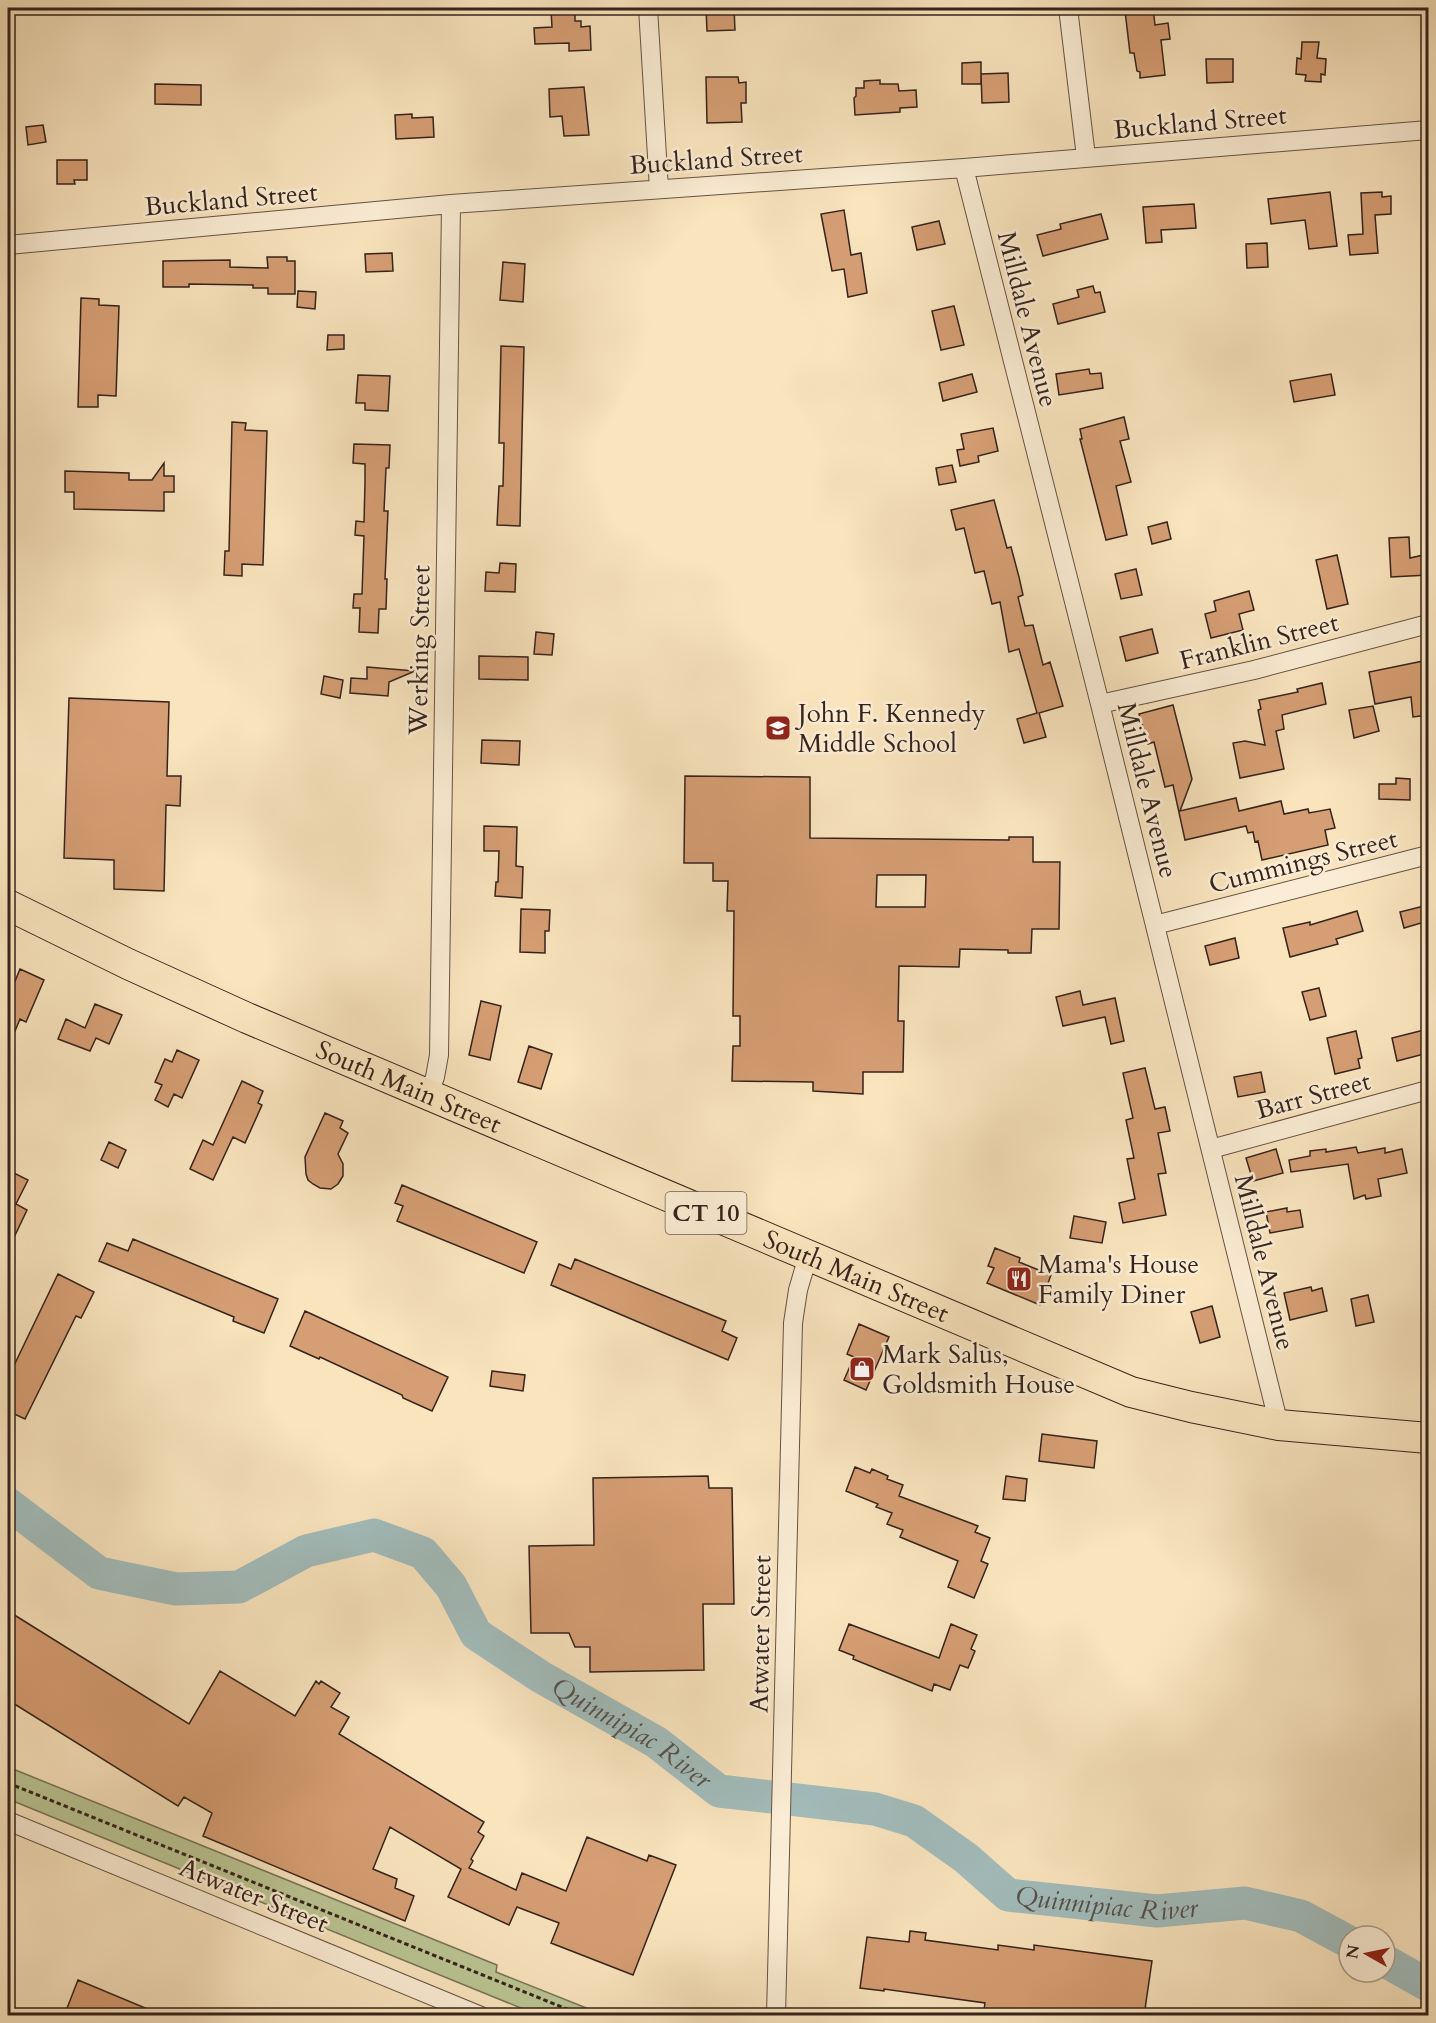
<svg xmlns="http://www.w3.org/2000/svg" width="1436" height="2023" viewBox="0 0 1436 2023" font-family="Cardo,serif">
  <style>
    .green { fill: #bbc594; stroke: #787458; stroke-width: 1.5 }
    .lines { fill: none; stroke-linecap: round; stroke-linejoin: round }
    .river { stroke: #a2bcbb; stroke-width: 33 }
    .building { fill: #d69e74; stroke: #35231c; stroke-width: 1.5; fill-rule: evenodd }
    .minor-casing { stroke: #665344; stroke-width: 20 }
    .trunk-casing { stroke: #35231c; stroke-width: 32 }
    .path { stroke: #35231c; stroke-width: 3; stroke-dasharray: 4.5 3; stroke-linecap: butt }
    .minor { stroke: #fbedd5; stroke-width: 18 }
    .trunk { stroke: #f9e4be; stroke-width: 30 }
    .labels { text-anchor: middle; stroke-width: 5; stroke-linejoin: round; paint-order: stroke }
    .shield { fill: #fbedd5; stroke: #706054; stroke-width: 1.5 }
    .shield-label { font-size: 24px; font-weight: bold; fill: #35231c }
    .street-label { font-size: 26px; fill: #35231c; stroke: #fbedd5 }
    .poi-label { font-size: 26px; fill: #35231c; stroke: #fbedd5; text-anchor: start }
    .water-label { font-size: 27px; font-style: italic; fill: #56514c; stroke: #fbedd5 }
  </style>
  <rect width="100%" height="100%" fill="#f9e4be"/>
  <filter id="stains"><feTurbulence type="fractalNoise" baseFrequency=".00333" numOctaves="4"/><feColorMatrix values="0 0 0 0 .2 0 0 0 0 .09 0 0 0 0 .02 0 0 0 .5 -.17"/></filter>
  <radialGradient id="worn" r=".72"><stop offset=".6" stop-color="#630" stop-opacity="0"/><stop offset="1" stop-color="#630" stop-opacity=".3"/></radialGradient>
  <path class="green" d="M8 1767 497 1965 496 1972 604 2015H538L8 1799Z"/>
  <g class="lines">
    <g class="river">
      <path id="s1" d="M8 1504 99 1573 176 1589 239 1587 306 1551 374 1535 423 1553 451 1586 476 1634 541 1677 656 1742 719 1791 875 1809 914 1821 966 1858 1008 1895 1157 1911 1245 1903 1301 1916 1349 1942"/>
      <path d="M1385 1961 1428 1985"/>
    </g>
  </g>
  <path class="building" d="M706 8H734L735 30 707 31Z
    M1153 8 1155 25 1168 23 1170 39 1161 40 1165 75 1140 78V72L1137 71 1134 53H1130L1125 11Z
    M575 9V21H581V27L590 26 591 50 569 51V43L535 44 534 28 552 27 551 10Z
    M1302 42H1319L1317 58 1326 59 1325 75 1321 74V82L1305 81 1306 75 1296 74 1297 58 1301 59Z
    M1206 59H1233V82L1207 83Z
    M981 62V84H962V63Z
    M1008 73 1009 102 982 103 981 74Z
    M706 77H738L739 83 746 82V103H741L742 122 707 123Z
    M880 80V84H898L899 91 916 90 917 107 900 108V112L855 115 854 98 856 96V88H864V81Z
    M155 84 201 85V105L155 104Z
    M584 87 589 135 564 136 562 116 550 117 549 89Z
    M412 114V118L433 117 434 137 396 139 395 115Z
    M43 125 46 142 28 145 26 127Z
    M57 160H87V180H74L75 184H57Z
    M1330 192 1337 246 1309 249 1305 220 1271 224 1268 199Z
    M1382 192V197L1391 196V214L1375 215 1378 253 1350 255 1348 235 1363 234 1361 193Z
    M1194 204 1196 228 1161 230 1162 242 1146 243 1143 207Z
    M844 210 851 255 861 253 867 293 848 297 844 269 832 271 821 214Z
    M1101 214 1108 239 1043 256 1037 235 1061 229 1060 224Z
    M939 221 945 244 917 250 912 227Z
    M1267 243 1268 267 1247 268 1246 244Z
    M392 253 393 271 366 272 365 254Z
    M267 257H287V261H295V294H268V288H253V285L189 284V287H163V261L230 260V267L268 268Z
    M503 262 525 264 523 302 500 300Z
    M1093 286 1095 293 1100 292 1105 312 1058 324 1053 304 1079 297 1077 290Z
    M298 291 316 292 315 309 297 307Z
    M81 298 99 299V305L119 306 116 396 98 395V407H78Z
    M954 306 964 345 941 350 932 311Z
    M328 335H344V349L327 350Z
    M501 346 524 347 520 526 497 525 499 486H503L504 443H499Z
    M1089 369 1090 374 1101 373 1103 388 1059 395 1056 374Z
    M972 374 977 392 943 401 939 383Z
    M1331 374 1335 395 1294 402 1290 381Z
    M358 375 390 376 388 411 365 410V403H356Z
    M1124 417 1129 439 1120 441 1131 482 1116 486 1127 535 1106 540 1080 439H1082L1080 429Z
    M232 422 246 423 245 430 267 431 263 565 242 564V576L224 575 225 551H229Z
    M993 428 998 451 978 456 979 462 960 466 957 450 964 449 961 434Z
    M354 444 390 445 389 468H386L384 511H388L385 579H387L386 609H379L378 633 359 632 360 608H353L354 594H362L364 536 355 535 356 521 364 522 365 483V464L353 463Z
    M164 463V476H174V492H164V511L74 509V492H65V471L129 473V480H152Z
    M952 465 956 482 939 485 936 468Z
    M994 500 1007 548 1011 547 1019 577 1023 595 1018 597 1025 626 1033 625 1043 665 1050 662 1063 706 1039 713 1046 737 1024 743 1017 719 1037 713 1019 649 1009 652 1000 602 992 604 984 571 975 573 964 528 956 530 951 510Z
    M1167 522 1171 539 1152 544 1148 527Z
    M1409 537 1410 558 1428 554V575L1391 577 1389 538Z
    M1337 555 1348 604 1327 609 1316 560Z
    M500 563 516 564 515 592 485 591 486 572 499 573Z
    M1136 569 1142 595 1121 599 1115 574Z
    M1249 591 1254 610 1239 614 1243 630 1211 638 1205 614 1216 611 1214 601Z
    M1152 629 1158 653 1126 661 1120 637Z
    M536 632 554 634 552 655 534 654Z
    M479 656 528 657V680L479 679Z
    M1428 660V715L1413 717 1411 697 1375 704 1369 672Z
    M367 667 415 671 389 682 388 696 350 693 351 678 367 679Z
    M324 676 343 680 340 698 321 694Z
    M1322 683 1326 704 1282 715 1284 729 1276 731 1284 769 1240 778 1233 743 1245 741 1265 745 1258 710 1261 709 1259 700 1298 692 1297 689Z
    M69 698 169 702 167 776H181L180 806 166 805 164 891 114 889V860L64 858Z
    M1173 705 1192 779 1180 811 1236 798 1239 811 1281 801 1284 814 1308 809 1309 813 1330 809 1335 828 1325 830 1328 845 1262 860 1258 841 1255 842 1253 832 1248 833 1246 826 1185 840 1173 785 1165 787 1154 742 1148 744 1139 714Z
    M1373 706 1379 731 1354 738 1349 710Z
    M482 740 520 741 519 765 481 763Z
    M685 776 810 777V838L1009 840V837H1033V862H1060L1059 929H1032L1031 953H1008V950L960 949 959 967 899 966 898 1021H904L903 1072H863V1094L813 1091V1082L732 1081 733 1046H740V1016H733L734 911H727L728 881H713V863H684ZM877 875H926L925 907H876Z
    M1396 778 1410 779V800L1379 799V784H1396Z
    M484 826 517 827 516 866 523 867 522 898 495 896 496 882H498L499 851H484Z
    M1428 905V921L1404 928 1400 912Z
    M521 909 550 910 549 931H545V953L520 952Z
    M1357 911 1363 931 1336 939 1338 944 1290 957 1283 928 1310 922V925Z
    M1235 938 1239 958 1210 965 1205 946Z
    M20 969 44 980 26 1022 20 1019 8 1048V984L13 986Z
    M1319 988 1326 1016 1310 1020 1302 992Z
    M1080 991 1083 1005 1115 998 1124 1041 1111 1044 1105 1017 1063 1026 1056 997Z
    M481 1001 501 1006 490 1060 469 1055Z
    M95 1004 122 1015 109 1044 96 1038 90 1051 58 1039 66 1019 85 1028Z
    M1428 1029V1053L1397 1061 1392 1038Z
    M1356 1031 1362 1058 1358 1059 1360 1068 1335 1074 1327 1038Z
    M529 1046 552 1054 541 1089 518 1082Z
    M177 1050 199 1060 182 1098 174 1094 168 1107 155 1100 162 1085 155 1082 165 1059 172 1062Z
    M1145 1068 1155 1109 1165 1107 1170 1131 1158 1133 1166 1173 1158 1174 1166 1215 1123 1223 1119 1203 1135 1199 1127 1159 1134 1158 1126 1120 1133 1118 1123 1073Z
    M1261 1072 1265 1092 1238 1097 1234 1077Z
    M242 1081 263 1091 258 1103 262 1105 245 1143 233 1137 213 1180 190 1169 203 1140 213 1145Z
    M325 1113 343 1121 340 1128 348 1133 338 1154 343 1164V1176L338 1184 331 1189 320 1188 313 1184 308 1180 306 1174 305 1157Z
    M109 1142 126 1150 118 1168 101 1160Z
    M1356 1147 1358 1153 1385 1148V1153L1402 1149 1407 1173 1378 1179 1381 1196 1366 1199 1365 1195 1354 1199 1348 1164 1291 1172 1289 1160 1310 1156V1151L1326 1149V1152Z
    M1276 1149 1283 1173 1253 1181 1246 1158Z
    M8 1170 28 1180 16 1204 27 1210 8 1250Z
    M402 1185 537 1242 524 1273 397 1221 403 1206 395 1203Z
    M1287 1208V1212L1300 1210 1303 1227 1270 1233 1266 1212Z
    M1074 1216 1106 1222 1102 1243 1070 1238Z
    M133 1239 278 1299 264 1333 233 1321 234 1317 99 1261 107 1243 128 1251Z
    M995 1248 1020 1258 1019 1262 1051 1275 1040 1305 987 1283 994 1268 988 1266Z
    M575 1259 726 1321 722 1331 737 1338 728 1360 551 1285 559 1264 571 1269Z
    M58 1274 94 1292 81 1318 76 1316 25 1419 8 1411V1378Z
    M1311 1287 1312 1291 1322 1288 1327 1311 1290 1320 1284 1293Z
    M1368 1295 1374 1322 1356 1326 1351 1299Z
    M1212 1306 1220 1337 1200 1343 1191 1312Z
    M305 1311 448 1377 432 1411 403 1398 402 1395 320 1357 319 1359 290 1346Z
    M859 1324 889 1337 866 1390 844 1380 854 1357 847 1354Z
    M492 1371 525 1375 523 1391 490 1386Z
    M1042 1434 1097 1441 1094 1468 1039 1461Z
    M855 1467 870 1473 872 1469 888 1476 887 1479 903 1485 899 1496 978 1526 975 1532 990 1538 981 1561 988 1564 974 1598 948 1587 958 1561 900 1537 903 1530 887 1524 892 1513 876 1507 878 1504 846 1491Z
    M708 1476 709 1488H732L734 1604H703L704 1670 590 1672V1647H575L569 1633H531L529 1546 594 1545 593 1478Z
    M1006 1476 1027 1479 1025 1501 1003 1499Z
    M8 1611 189 1724 220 1671 295 1716 316 1681 319 1684 321 1681 340 1693 331 1707 349 1717 339 1734 484 1822 478 1832 484 1836 471 1859 473 1861 469 1868 516 1890 522 1873 566 1891 587 1837 647 1861 649 1855 676 1865 633 1975 551 1943 559 1923 517 1907 509 1925 448 1897 461 1869 390 1827 373 1869 397 1879 395 1888 414 1896 405 1921 203 1836 212 1813 184 1797 178 1806 8 1700Z
    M849 1624 939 1658 951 1624 977 1635 971 1649 975 1651 968 1668 960 1665 950 1690 934 1684 932 1691 853 1659 854 1656 839 1650Z
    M910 1931 926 1933 925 1940 998 1950V1945L1034 1950V1945L1152 1961 1144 2016H983L985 2003 884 1989V1991L860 1988 867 1937 909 1942Z
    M78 1980 162 2015V2016H64Z"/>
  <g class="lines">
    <g class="minor-casing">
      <path id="minor" d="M648 8 659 189
        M1068 8 1086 157
        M964 168 1100 704 1279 1425
        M8 245 451 204 964 168 1428 130
        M1100 704 1254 670 1428 624
        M1155 925 1428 855
        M428 1096 435 1077 439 1055 451 204
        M1211 1149 1428 1090
        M8 1821 481 2016
        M776 2016 793 1323 798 1290 808 1256"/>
    </g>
    <g class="trunk-casing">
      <g id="trunk">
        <path id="s2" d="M8 905 128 964 247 1018 1131 1392 1191 1407 1279 1425 1428 1438"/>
      </g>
    </g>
    <path class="path" d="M8 1783 584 2016"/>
    <use href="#minor" class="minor"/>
    <use href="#trunk" class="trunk"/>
  </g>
  <defs>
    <g id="school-square" transform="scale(1.35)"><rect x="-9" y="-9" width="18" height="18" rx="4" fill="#8f2418" stroke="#fbedd5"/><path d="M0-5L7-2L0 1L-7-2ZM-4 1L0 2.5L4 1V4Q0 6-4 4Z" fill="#fff"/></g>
    <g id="restaurant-square" transform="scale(1.35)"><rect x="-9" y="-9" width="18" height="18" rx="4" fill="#8f2418" stroke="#fbedd5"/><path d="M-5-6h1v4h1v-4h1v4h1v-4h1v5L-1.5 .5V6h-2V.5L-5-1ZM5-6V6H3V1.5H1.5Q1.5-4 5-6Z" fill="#fff"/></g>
    <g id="shop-square" transform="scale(1.35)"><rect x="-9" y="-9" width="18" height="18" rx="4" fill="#8f2418" stroke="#fbedd5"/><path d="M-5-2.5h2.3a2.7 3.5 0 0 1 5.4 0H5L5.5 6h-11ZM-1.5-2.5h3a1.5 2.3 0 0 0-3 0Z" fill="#fff"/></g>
  </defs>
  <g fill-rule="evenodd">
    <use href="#school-square" x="778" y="728"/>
    <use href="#restaurant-square" x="1019" y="1279"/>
    <use href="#shop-square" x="862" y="1369"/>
  </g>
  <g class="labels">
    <rect class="shield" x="665.5" y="1192" width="81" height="42" rx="4.5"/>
    <g class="shield-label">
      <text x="706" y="1221">CT 10</text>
    </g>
    <g class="street-label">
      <text transform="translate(1200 122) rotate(-5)" y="9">Buckland Street</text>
      <text transform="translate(716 159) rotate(-4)" y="9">Buckland Street</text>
      <text transform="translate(231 199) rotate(-5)" y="9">Buckland Street</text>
      <text transform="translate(1028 319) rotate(76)" y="9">Milldale Avenue</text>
      <text transform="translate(1259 641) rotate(-14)" y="9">Franklin Street</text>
      <text transform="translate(419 650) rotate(-89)" y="9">Werking Street</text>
      <text transform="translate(1148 790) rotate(76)" y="9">Milldale Avenue</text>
      <text transform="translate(1303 861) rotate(-14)" y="9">Cummings Street</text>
      <text dy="9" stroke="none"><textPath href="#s2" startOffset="440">South Main Street</textPath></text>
      <text transform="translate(1313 1095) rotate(-15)" y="9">Barr Street</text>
      <text transform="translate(1265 1262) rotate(76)" y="9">Milldale Avenue</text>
      <text dy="9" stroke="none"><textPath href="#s2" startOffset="926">South Main Street</textPath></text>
      <text transform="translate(760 1634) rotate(-89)" y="9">Atwater Street</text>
      <text transform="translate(254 1895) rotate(22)" y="9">Atwater Street</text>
    </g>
    <g class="poi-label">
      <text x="798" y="722">John F. Kennedy<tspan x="798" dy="30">Middle School</tspan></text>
      <text x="1038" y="1273">Mama's House<tspan x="1038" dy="30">Family Diner</tspan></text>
      <text x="882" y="1363">Mark Salus,<tspan x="882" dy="30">Goldsmith House</tspan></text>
    </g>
    <g class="water-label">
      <text dy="9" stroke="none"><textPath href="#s1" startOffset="736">Quinnipiac River</textPath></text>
      <text dy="9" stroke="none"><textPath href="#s1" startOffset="1258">Quinnipiac River</textPath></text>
    </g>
  </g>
  <rect width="1436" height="2023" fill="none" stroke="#f9e4be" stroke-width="30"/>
  <rect x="9" y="9" width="1418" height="2005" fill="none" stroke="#35231c" stroke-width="3"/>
  <rect x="15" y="15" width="1406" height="1993" fill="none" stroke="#35231c" stroke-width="1.5"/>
  <g transform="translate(1367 1954) rotate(279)"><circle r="28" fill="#fbedd5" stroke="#ac9c8b" stroke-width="1.5"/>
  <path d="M0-4.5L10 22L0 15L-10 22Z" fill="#8f2418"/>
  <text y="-9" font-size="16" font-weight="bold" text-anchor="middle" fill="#35231c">N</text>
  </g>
  <rect width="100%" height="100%" filter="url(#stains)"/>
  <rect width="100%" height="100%" fill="url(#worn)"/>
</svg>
